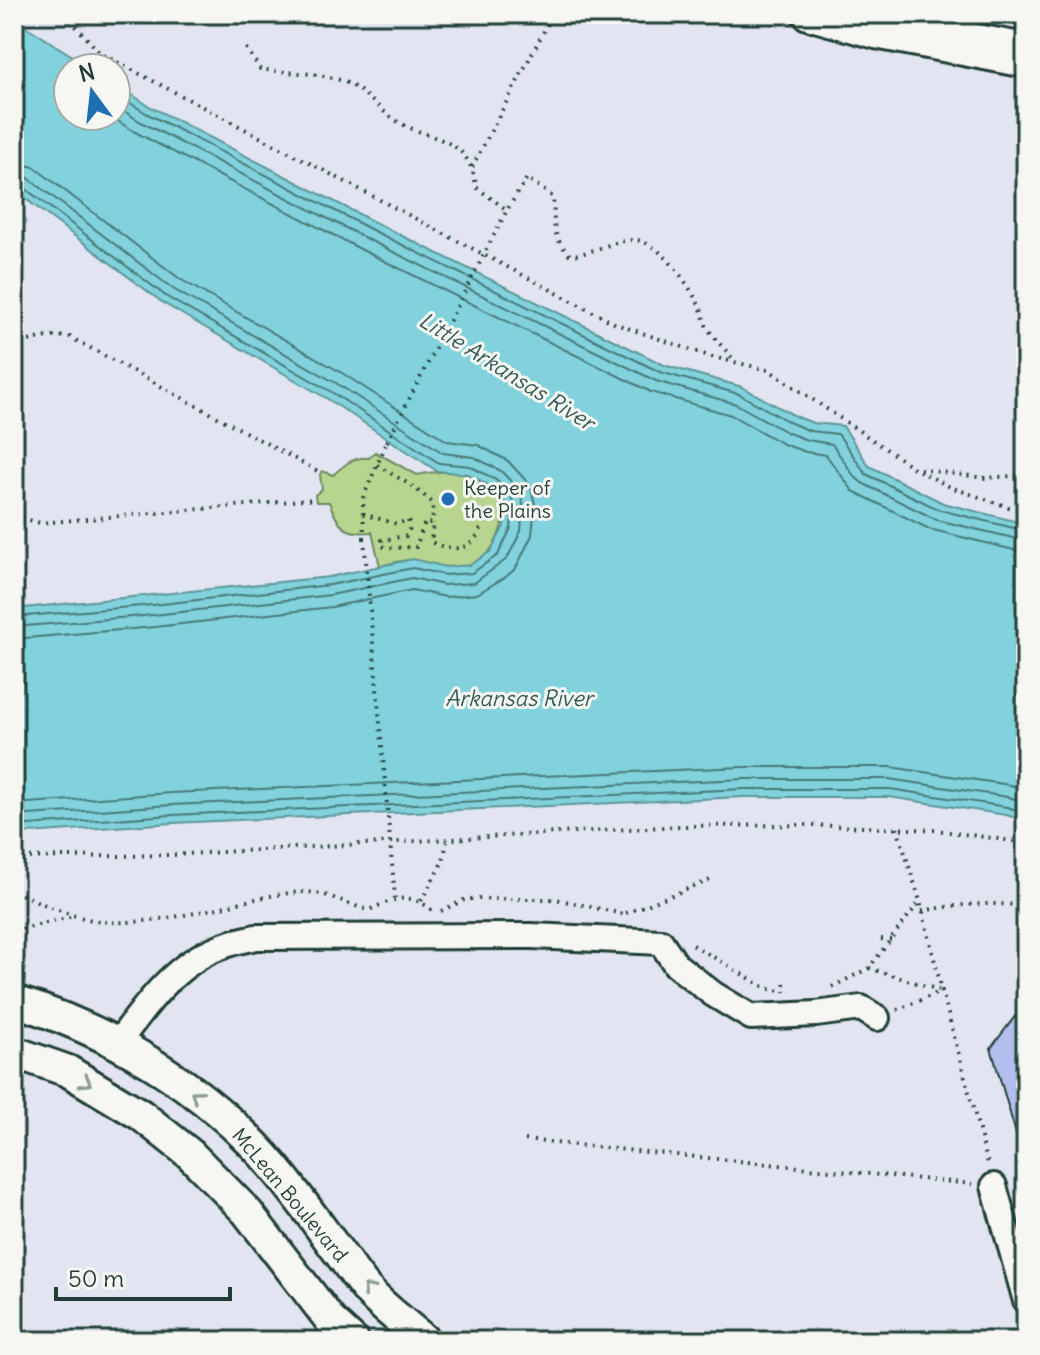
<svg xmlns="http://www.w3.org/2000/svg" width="1040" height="1355" viewBox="0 0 1040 1355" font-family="Delius,sans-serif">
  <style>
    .green { fill: #b7d58e; stroke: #6b8961; stroke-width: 2 }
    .water { fill: #82d2dd; stroke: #5a9699; stroke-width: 2 }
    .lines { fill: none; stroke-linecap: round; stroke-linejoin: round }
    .shore { stroke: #477978; stroke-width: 2 }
    .building { fill: #b3beef; stroke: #1f3d34; stroke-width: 2 }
    .minor-casing { stroke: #1f3d34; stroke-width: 30 }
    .major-casing { stroke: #1f3d34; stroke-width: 36 }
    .path { stroke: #1f3d34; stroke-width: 4; stroke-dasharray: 2 6; stroke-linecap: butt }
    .minor { stroke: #f6f6f2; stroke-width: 24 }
    .major { stroke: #f6f6f2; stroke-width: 30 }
    .path-bridge { stroke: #1f3d34; stroke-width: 4; stroke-dasharray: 2 6; stroke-linecap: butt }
    .oneway { stroke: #8a9a93 }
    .poi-dot { fill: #1f6fb2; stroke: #f6f6f2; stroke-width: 3 }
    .labels { text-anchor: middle; stroke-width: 6; stroke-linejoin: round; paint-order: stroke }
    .poi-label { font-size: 20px; fill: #1f3d34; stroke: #f6f6f2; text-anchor: start }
    .street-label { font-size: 20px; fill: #1f3d34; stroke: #f6f6f2 }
    .water-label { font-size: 22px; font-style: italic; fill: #335b56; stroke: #f6f6f2 }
  </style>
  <rect width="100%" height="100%" fill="#e2e5f1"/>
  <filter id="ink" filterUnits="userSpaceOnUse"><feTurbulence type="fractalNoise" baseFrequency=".0125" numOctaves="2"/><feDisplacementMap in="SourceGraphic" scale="16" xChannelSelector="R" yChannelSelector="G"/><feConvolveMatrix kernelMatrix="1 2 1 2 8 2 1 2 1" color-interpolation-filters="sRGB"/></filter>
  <g filter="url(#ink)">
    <path class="green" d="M375 452 417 475C455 467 479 472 505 502 503 538 489 569 448 567 436 567 423 559 411 560 401 560 390 564 380 566L372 532C343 535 339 526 329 502H316L315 495 322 489 320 475 322 471 333 475C344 465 354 456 369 458Z"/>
    <path class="water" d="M14 14 27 27 91 68H68V116H116V84L149 106 378 224 664 365 742 387 795 416 813 423 843 426 869 466 943 503 1026 524V821L1006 815 889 797H744L172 823 14 834V609L329 577 413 559 446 567 470 565 491 551 504 526 505 502 492 487 468 474 437 471 326 398 163 303 14 190Z"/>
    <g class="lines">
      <path class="shore" d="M116 94 146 113 374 231 660 372 739 394 791 423 810 431 838 434 866 474 940 510 1026 531
        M116 106 141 122 369 240 656 381 736 404 786 432 807 440 832 444 854 476 862 483 937 520 1026 541
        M110 116 135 132 364 251 651 392 731 415 783 444 806 452 826 455 853 491 929 529 1026 553
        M14 162 34 167 180 279 342 373 447 441 478 445 508 461 530 485 535 504 532 535 516 568 507 576 477 594 446 597 412 590 332 607 155 627 14 639
        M14 174 27 177 173 289 336 383 443 453 474 457 501 471 520 491 523 503 521 531 507 559 474 583 444 585 412 578 331 595 154 615 14 627
        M14 184 22 186 167 297 330 391 439 463 470 466 496 480 511 496 513 502 511 528 498 555 472 573 445 575 413 568 330 585 153 605 14 617
        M14 804 171 793 743 767H890L1010 785 1026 790
        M14 816 171 805 744 779H889L1008 797 1026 802
        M14 826 172 815 744 789H890L1007 807 1026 813"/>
    </g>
    <path class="building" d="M1026 1002V1168L991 1048Z"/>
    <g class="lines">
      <g class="minor-casing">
        <path id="minor" d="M870 17 1026 46
          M117 1044C145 1006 174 964 220 947 231 942 244 940 256 937L532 936 661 942 676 965 713 994 751 1017 816 1014 861 1008 877 1018
          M994 1186 1026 1301"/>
      </g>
      <g class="major-casing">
        <path id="major" d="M808 14 876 33 1026 62
          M14 1001C99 1027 180 1073 244 1135 281 1170 310 1214 340 1254 350 1267 359 1281 370 1293 386 1310 407 1325 425 1341
          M14 1052 68 1071 141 1115 190 1154 247 1212 331 1321 353 1341"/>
      </g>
      <path class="path" d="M65 14 100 53 616 324 712 357 769 370 914 468 950 487 1026 513
        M246 48 260 69C288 74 321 71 347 83 367 92 382 114 402 124 437 142 470 138 476 187L507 210 527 178 553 197C555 223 550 235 570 255 593 254 612 240 635 240 661 241 691 288 701 309 703 315 704 321 707 327 714 339 726 350 734 360
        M472 167 553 14
        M14 346C33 339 49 335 70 337L321 473
        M377 465 412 486 432 502 433 524
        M920 469 985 478 1026 475
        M363 514 397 524 408 520 410 528 406 536 382 540 381 545 386 548 416 547 425 522 433 524 431 542C463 557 481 544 486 510
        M14 516 40 523 315 499
        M364 538 363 498 387 442
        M897 828 920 901 942 991
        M14 858 170 855 681 826 810 825 936 830 1026 843
        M14 891C43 904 74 919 106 922 139 924 177 917 209 910 240 903 273 893 305 892 327 892 348 905 369 910 396 898 410 891 434 912
        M421 901 443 861 447 842
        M441 911 466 899H556L627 915
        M922 911C958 904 990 902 1026 906
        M626 913 713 879
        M14 931 74 916
        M881 939 891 940
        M693 945 766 988 780 991
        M869 968 939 990
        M784 983 785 992
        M832 987 869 968 920 901
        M897 1010 942 991 988 1164
        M525 1140 972 1184"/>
      <use href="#minor" class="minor"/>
      <use href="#major" class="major"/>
      <path class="path-bridge" d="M387 442 507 210
        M364 538 395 898"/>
    </g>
    <defs><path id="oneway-chevron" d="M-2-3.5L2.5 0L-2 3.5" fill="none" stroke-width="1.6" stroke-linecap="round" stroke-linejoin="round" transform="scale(2)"/></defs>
    <g class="oneway">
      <use href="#oneway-chevron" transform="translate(86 1082) rotate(31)"/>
      <use href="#oneway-chevron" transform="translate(196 1095) rotate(-144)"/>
      <use href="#oneway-chevron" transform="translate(368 1289) rotate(-131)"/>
    </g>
  </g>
  <circle class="poi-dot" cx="448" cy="499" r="8"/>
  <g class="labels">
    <g class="poi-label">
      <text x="464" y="495">Keeper of<tspan x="464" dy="23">the Plains</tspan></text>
    </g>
    <g class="street-label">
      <text transform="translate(290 1195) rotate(50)" y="7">McLean Boulevard</text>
    </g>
    <g class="water-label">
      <text transform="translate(507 371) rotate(32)" y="8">Little Arkansas River</text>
      <text x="519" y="706">Arkansas River</text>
    </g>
  </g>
  <rect width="1040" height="1355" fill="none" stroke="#f6f6f2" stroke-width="48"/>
  <rect x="24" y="24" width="992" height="1307" fill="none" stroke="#1f3d34" stroke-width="3" filter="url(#ink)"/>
  <g transform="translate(92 92) rotate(345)"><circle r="38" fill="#f6f6f2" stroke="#a0aca6" stroke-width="2"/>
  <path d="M0-6L14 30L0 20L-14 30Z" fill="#1f6fb2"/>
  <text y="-12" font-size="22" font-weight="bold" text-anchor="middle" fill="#1f3d34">N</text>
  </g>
  <path d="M56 1287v12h174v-12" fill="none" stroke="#1f3d34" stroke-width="4"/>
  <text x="68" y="1287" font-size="24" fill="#1f3d34" stroke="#f6f6f2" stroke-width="6" paint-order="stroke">50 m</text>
</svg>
